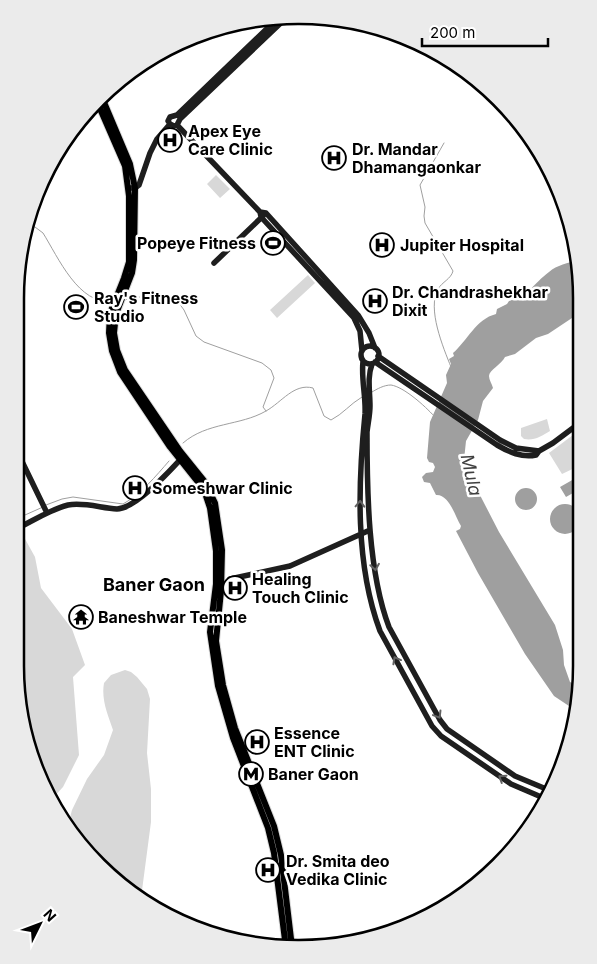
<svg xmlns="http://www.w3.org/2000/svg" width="597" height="964" viewBox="0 0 597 964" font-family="Inter,sans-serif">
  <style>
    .green { fill: #d8d8d8 }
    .water { fill: #9f9f9f }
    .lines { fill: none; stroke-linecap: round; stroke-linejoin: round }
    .stream { stroke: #9f9f9f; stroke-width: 1 }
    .primary-casing { stroke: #dbdbdb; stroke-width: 8 }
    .secondary { stroke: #1e1e1e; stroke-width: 5.5 }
    .primary { stroke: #000; stroke-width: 6 }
    .oneway { stroke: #626262 }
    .labels { text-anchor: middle; stroke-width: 5; stroke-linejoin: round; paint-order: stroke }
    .poi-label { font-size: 16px; font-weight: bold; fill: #000; stroke: #fff; text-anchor: start }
    .water-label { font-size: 18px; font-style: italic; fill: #404040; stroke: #fff }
    .neighbourhood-label { font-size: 18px; font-weight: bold; fill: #000; stroke: #fff }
    .rim { fill: none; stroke: #000; stroke-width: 2.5 }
  </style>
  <rect width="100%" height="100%" fill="#fff"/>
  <path class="green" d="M216 175 230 189 220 198 207 184Z
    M308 275 315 283 277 318 270 310Z
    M547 419 550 431C542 436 534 441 524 439L521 436V428Z
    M581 429V465L562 474 549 453Z
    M19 528 35 557 41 588 72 629 85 665 73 677 79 755 63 787 51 800 30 756 15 666 16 532Z
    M125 670 131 672 137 677 147 689 150 699 147 753 151 789V822L141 898 126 890 66 826 68 825 72 810 87 779 104 755 113 730C108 715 101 700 104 683L111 675Z"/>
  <path class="water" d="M578 260 581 280V312L548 334 536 338 515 354 505 357C502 364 489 370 489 376 489 380 492 384 493 388L483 401 478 420 466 441 464 460 466 468 499 532 555 625 563 650 564 665 570 682 580 687 579 704 578 706H569L554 696 525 654 478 573 456 531 460 529 461 526C455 516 449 494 436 495L430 483 424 482 422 477 426 473 433 472 435 467 433 463 429 462 427 458 430 422 447 383 446 375 451 364 449 359 454 356 453 353C467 341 476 319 496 314L497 309 507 304 509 301C530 295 533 284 549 272 557 265 568 263 578 260Z
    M581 475 580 489 566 497 560 487Z
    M515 499a11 11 0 1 1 22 0a11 11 0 1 1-22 0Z
    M550 519a15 15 0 1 1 30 0a15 15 0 1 1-30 0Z"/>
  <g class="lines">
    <path class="stream" d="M444 143 420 185 425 207 424 216 425 223 453 271C451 279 442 282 438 289 427 309 443 347 451 367
      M27 225 35 227 43 233C58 257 79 306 112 301
      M124 300 138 297 155 298 167 296 176 299 184 310 196 336 204 342 262 363 271 370 274 378 263 407 266 411
      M372 392C377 389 384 385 391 385 404 387 425 406 434 416
      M183 443C207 422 240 426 266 411 282 402 294 383 313 388L324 416 331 420C343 414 350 404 362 397
      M46 505 62 499 73 497 123 504C141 494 156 476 169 461
      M16 519 43 507"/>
    <g class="primary-casing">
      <path id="primary" d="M103 100 130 164 135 188 134 260 132 273 116 314 114 333 117 350 125 370 180 451 205 482 215 503 222 550 221 591 216 641 223 685 235 728 274 826 281 855 292 947
        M98 104 125 166 129 196V262L124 278 110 313 109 333 112 351 120 372 170 447 201 486 205 493 210 508 216 551V584L210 632 218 686 233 738 268 828 274 853 286 948"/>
    </g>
    <path class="secondary" d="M170 124 174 126 177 125 180 119 285 19
      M170 124 168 121 170 117 177 115 278 18
      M177 125 260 212
      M129 188H135L139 185 150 153 157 139 170 124
      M260 212 266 213 358 315 369 333 375 348
      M260 212 261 217 354 318 360 331 362 351
      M214 263 263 216
      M361 355a9 9 0 1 1 18 0a9 9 0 1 1-18 0Z
      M378 356 500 440 516 448 539 451
      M363 361C361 379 366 396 365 414 358 484 355 564 380 631L432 726 441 736 511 784 546 799
      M375 362 497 445C509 452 522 458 536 455L539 451 553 443 581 422
      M372 364C367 378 370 391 370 406 370 415 368 423 367 432 367 491 368 572 389 627L440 720 447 729 515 776 551 791
      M16 449 47 513
      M16 529C33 521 49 510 68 505 84 502 101 508 117 509 135 509 168 473 180 460
      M230 579 290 566 370 530"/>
    <use href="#primary" class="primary"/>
  </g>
  <defs><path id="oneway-chevron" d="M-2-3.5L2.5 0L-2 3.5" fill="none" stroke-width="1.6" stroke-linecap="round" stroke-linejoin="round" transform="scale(1.25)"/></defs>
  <g class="oneway">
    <use href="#oneway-chevron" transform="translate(360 504) rotate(-88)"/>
    <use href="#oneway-chevron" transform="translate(375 567) rotate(81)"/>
    <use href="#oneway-chevron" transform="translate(396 660) rotate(-119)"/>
    <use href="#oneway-chevron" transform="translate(438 715) rotate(59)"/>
    <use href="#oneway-chevron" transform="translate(502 778) rotate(-147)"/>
  </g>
  <defs>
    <g id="hospital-ring" transform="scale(1.25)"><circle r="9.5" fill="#fff" stroke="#000" stroke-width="1.5"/><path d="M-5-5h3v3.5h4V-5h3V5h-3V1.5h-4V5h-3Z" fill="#000"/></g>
    <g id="stadium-ring" transform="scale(1.25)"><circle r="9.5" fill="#fff" stroke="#000" stroke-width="1.5"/><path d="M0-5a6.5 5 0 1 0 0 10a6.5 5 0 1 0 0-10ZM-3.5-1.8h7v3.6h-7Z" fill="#000"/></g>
    <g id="temple-ring" transform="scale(1.25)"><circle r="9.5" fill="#fff" stroke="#000" stroke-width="1.5"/><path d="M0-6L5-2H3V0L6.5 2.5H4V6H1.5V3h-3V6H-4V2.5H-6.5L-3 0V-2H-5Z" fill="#000"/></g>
    <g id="metro-ring" transform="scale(1.25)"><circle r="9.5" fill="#fff" stroke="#000" stroke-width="1.5"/><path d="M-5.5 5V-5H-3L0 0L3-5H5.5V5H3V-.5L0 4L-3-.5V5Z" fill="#000"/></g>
  </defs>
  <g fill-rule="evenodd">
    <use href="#hospital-ring" x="170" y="140"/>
    <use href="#hospital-ring" x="334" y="158"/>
    <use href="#stadium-ring" x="273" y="243"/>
    <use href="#hospital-ring" x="382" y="245"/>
    <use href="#hospital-ring" x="375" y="301"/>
    <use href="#stadium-ring" x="76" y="307"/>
    <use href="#hospital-ring" x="135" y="488"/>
    <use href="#hospital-ring" x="235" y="588"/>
    <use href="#temple-ring" x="81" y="617"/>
    <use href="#hospital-ring" x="257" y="742"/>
    <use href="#metro-ring" x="251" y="774"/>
    <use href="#hospital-ring" x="268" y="870"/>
  </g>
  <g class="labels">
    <g class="poi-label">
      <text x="188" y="137">Apex Eye<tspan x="188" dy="18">Care Clinic</tspan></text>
      <text x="352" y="155">Dr. Mandar<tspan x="352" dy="18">Dhamangaonkar</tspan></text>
      <text x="256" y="249" text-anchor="end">Popeye Fitness</text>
      <text x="400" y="251">Jupiter Hospital</text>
      <text x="392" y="298">Dr. Chandrashekhar<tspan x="392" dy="18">Dixit</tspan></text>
      <text x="94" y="304">Ray's Fitness<tspan x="94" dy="18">Studio</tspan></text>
      <text x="152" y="494">Someshwar Clinic</text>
      <text x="252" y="585">Healing<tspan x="252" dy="18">Touch Clinic</tspan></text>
      <text x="98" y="623">Baneshwar Temple</text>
      <text x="274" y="739">Essence<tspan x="274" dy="18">ENT Clinic</tspan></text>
      <text x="268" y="780">Baner Gaon</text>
      <text x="286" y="867">Dr. Smita deo<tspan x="286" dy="18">Vedika Clinic</tspan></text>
    </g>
    <g class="water-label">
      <text transform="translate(471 475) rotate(77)" y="6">Mula</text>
    </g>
    <g class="neighbourhood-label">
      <text x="154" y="591">Baner Gaon</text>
    </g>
  </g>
  <path d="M0 0H597V964H0ZM298 24H299A274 274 0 0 1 573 298V666A274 274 0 0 1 299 940H298A274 274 0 0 1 24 666V298A274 274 0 0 1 298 24Z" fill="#ebebeb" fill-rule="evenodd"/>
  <path class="rim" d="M298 24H299A274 274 0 0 1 573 298V666A274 274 0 0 1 299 940H298A274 274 0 0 1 24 666V298A274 274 0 0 1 298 24Z"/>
  <g transform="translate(40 924) rotate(48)" stroke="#ffffff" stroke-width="4" paint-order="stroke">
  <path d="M0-4L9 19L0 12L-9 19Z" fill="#000000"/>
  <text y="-8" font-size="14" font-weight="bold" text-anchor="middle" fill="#000000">N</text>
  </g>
  <path d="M422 38v8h126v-8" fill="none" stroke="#000000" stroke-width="2.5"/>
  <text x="430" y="38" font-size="15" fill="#000000" stroke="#ffffff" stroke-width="4" paint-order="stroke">200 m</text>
</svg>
